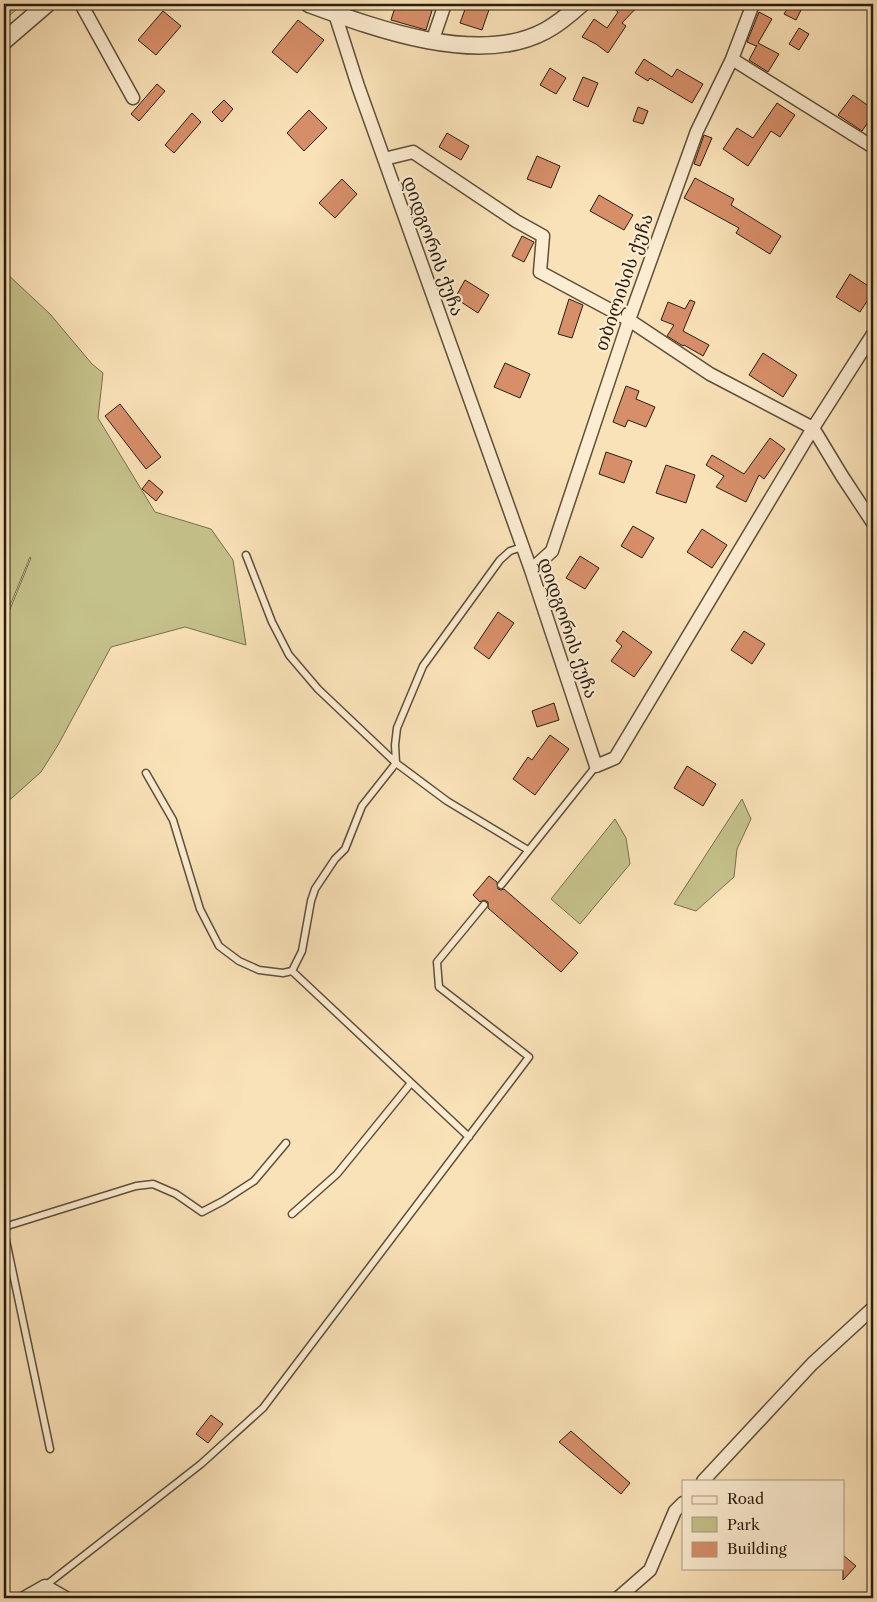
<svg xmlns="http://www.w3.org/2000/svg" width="877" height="1602" viewBox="0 0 877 1602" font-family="'Libre Caslon Text','Noto Serif Georgian',serif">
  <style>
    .green { fill: #c5c18a; stroke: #77704d }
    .building { fill: #d78f6a; stroke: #291e10 }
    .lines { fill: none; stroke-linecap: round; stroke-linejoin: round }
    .service-casing { stroke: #5d4f3a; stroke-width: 9 }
    .minor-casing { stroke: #5d4f3a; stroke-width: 15 }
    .tertiary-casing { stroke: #5d4f3a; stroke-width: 19 }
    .service { stroke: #fcecd1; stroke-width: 6 }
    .minor { stroke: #fcecd1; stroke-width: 12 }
    .tertiary { stroke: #fcecd1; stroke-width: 16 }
    .labels { text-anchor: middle; stroke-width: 4.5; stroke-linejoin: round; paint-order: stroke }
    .street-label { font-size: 18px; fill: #291e10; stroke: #fcecd1 }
  </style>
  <rect width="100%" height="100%" fill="#fae2b8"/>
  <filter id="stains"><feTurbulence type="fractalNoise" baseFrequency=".004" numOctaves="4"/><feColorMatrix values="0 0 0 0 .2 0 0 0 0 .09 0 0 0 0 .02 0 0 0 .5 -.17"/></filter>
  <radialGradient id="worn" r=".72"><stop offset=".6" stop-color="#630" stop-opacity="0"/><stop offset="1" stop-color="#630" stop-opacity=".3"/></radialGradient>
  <path class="green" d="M4 4H23L4 20Z
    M4 271 50 314 92 364 103 373 98 418 155 512 211 529 233 560 246 645 185 627 111 647 58 745 41 772 4 805V624L31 558 30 557 4 620Z
    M742 799 751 819 737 849 734 877 696 911 674 904Z
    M615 819 626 838 630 864 580 924 551 899Z"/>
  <path class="building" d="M396 4H434L426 30 391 20Z
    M467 4H491L482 30 460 23Z
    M609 4H640L622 23 626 26 608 53 596 44 582 37 594 19 607 28 618 12Z
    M790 4H804L796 20 784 14Z
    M163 11 181 26 156 55 138 40Z
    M759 12 772 19 758 43 779 54 768 72 749 60 757 45 756 46 747 42Z
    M298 20 324 40 297 73 272 52Z
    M799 28 809 34 799 50 789 44Z
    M644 59 672 77 677 69 703 84 692 103 650 78 648 81 635 73Z
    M550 68 566 78 556 94 540 85Z
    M583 77 598 83 588 107 573 100Z
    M157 84 165 91 139 121 131 114Z
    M853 95 873 109V115L862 131 838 115Z
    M224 100 233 109 222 122 212 112Z
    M777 103 795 115 780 137 771 131 748 166 723 149 737 128 753 138Z
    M638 107 648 111 643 124 633 121Z
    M309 110 327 128 304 151 287 133Z
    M192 113 201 122 174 153 165 145Z
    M447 133 469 146 461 160 439 147Z
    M704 135 712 138 700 166 694 164Z
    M537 156 560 166 551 188 527 179Z
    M695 178 734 199 731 205 781 236 770 254 736 233 739 228 684 198Z
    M342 179 357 194 335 218 319 203Z
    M599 195 633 215 624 230 590 211Z
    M522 236 534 242 524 262 512 256Z
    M850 274 873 289V292L860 312 836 297Z
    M465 280 489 295 478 313 455 298Z
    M569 299 583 305 572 338 558 334Z
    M690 300 695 302 683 331 709 345 703 356 684 345 683 346 667 336 674 325 661 320 668 302 685 309Z
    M763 353 797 375 783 397 749 375Z
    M505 363 530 374 520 398 494 387Z
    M626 386 639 391 636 399 655 407 646 427 628 420 625 427 613 422Z
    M120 404 161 457 146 469 105 416Z
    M770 438 785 449 764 479 759 475 746 502 716 487 724 476 706 465 712 455 744 474Z
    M606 452 632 461 624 483 599 474Z
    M666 465 695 475 686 503 656 493Z
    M149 480 163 492 156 501 142 489Z
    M633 526 654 538 642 558 621 546Z
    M702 529 727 545 712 568 687 552Z
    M580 556 599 568 585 589 566 578Z
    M498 612 514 623 489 659 474 648Z
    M623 631 652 652 634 677 611 661 622 646 616 641Z
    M744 631 765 644 752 664 731 650Z
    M554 703 559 720 537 727 532 711Z
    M550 735 569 749 535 795 513 779 528 757 532 760Z
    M687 766 716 784 703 806 674 788Z
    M489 876 497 882 498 889 501 890 504 889 578 953 561 972 488 908V902L484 900 480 902 473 895Z
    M211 1415 223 1424 208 1443 196 1434Z
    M571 1431 630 1483 621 1494 559 1442Z
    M843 1555 856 1566 843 1580Z"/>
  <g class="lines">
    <g class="service-casing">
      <path id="service" d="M246 555 272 622 289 655 318 689 396 763 447 801 528 850
        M146 773 173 820 200 909 219 946 239 961 259 970 283 973 292 971 302 951 311 901 315 889 335 859 345 849 362 806 396 763 395 745 397 728 423 666 500 560 510 551 522 547
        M501 885 596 766
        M292 971 469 1137
        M292 1214 337 1174 411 1083
        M4 1227 136 1186 153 1184 176 1194 202 1212 223 1201 254 1181 286 1143
        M4 1231 50 1449
        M45 1586 201 1464 263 1408 529 1057 439 987 437 962 484 905"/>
    </g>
    <g class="minor-casing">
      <path id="minor" d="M81 4 133 98
        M335 14 358 86 531 570 596 766 615 758 813 428 873 334
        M432 42 445 4
        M732 59 873 147
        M384 159 413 152 516 221 543 236 540 272 629 320 710 374 813 428 842 476 873 523
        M531 570 552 551 629 320 697 131 732 59 753 4
        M703 1481 812 1364 873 1308
        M24 1598 45 1586 66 1598
        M618 1598 650 1570 675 1511 683 1503"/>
    </g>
    <g class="tertiary-casing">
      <path id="tertiary" d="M309 4C374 28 478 67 545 31 558 24 570 14 581 4
        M4 41 47 4"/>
    </g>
    <use href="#service" class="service"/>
    <use href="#minor" class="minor"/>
    <use href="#tertiary" class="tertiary"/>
  </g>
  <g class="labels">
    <g class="street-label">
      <text transform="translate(433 246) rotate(70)" y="6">დიდგორის ქუჩა</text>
      <text transform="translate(624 282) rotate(-71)" y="6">თბილისის ქუჩა</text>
      <text transform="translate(568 628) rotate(71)" y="6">დიდგორის ქუჩა</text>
    </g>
  </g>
  <rect width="877" height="1602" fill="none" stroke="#fae2b8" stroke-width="20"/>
  <rect x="5" y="5" width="867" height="1592" fill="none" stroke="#291e10" stroke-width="2.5"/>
  <rect x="10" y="10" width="857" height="1582" fill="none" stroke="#291e10"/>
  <rect x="682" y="1480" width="162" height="90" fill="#fcecd1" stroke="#a89a84"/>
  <rect x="692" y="1496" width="25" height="8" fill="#fcecd1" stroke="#a89a84"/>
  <text x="727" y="1504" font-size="15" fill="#291e10">Road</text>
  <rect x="692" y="1517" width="25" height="15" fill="#c5c18a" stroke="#a89a84"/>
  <text x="727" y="1530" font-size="15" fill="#291e10">Park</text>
  <rect x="692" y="1542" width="25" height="15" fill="#d78f6a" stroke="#a89a84"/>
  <text x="727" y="1554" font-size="15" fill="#291e10">Building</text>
  <rect width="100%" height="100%" filter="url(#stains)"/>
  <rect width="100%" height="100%" fill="url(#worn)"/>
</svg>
